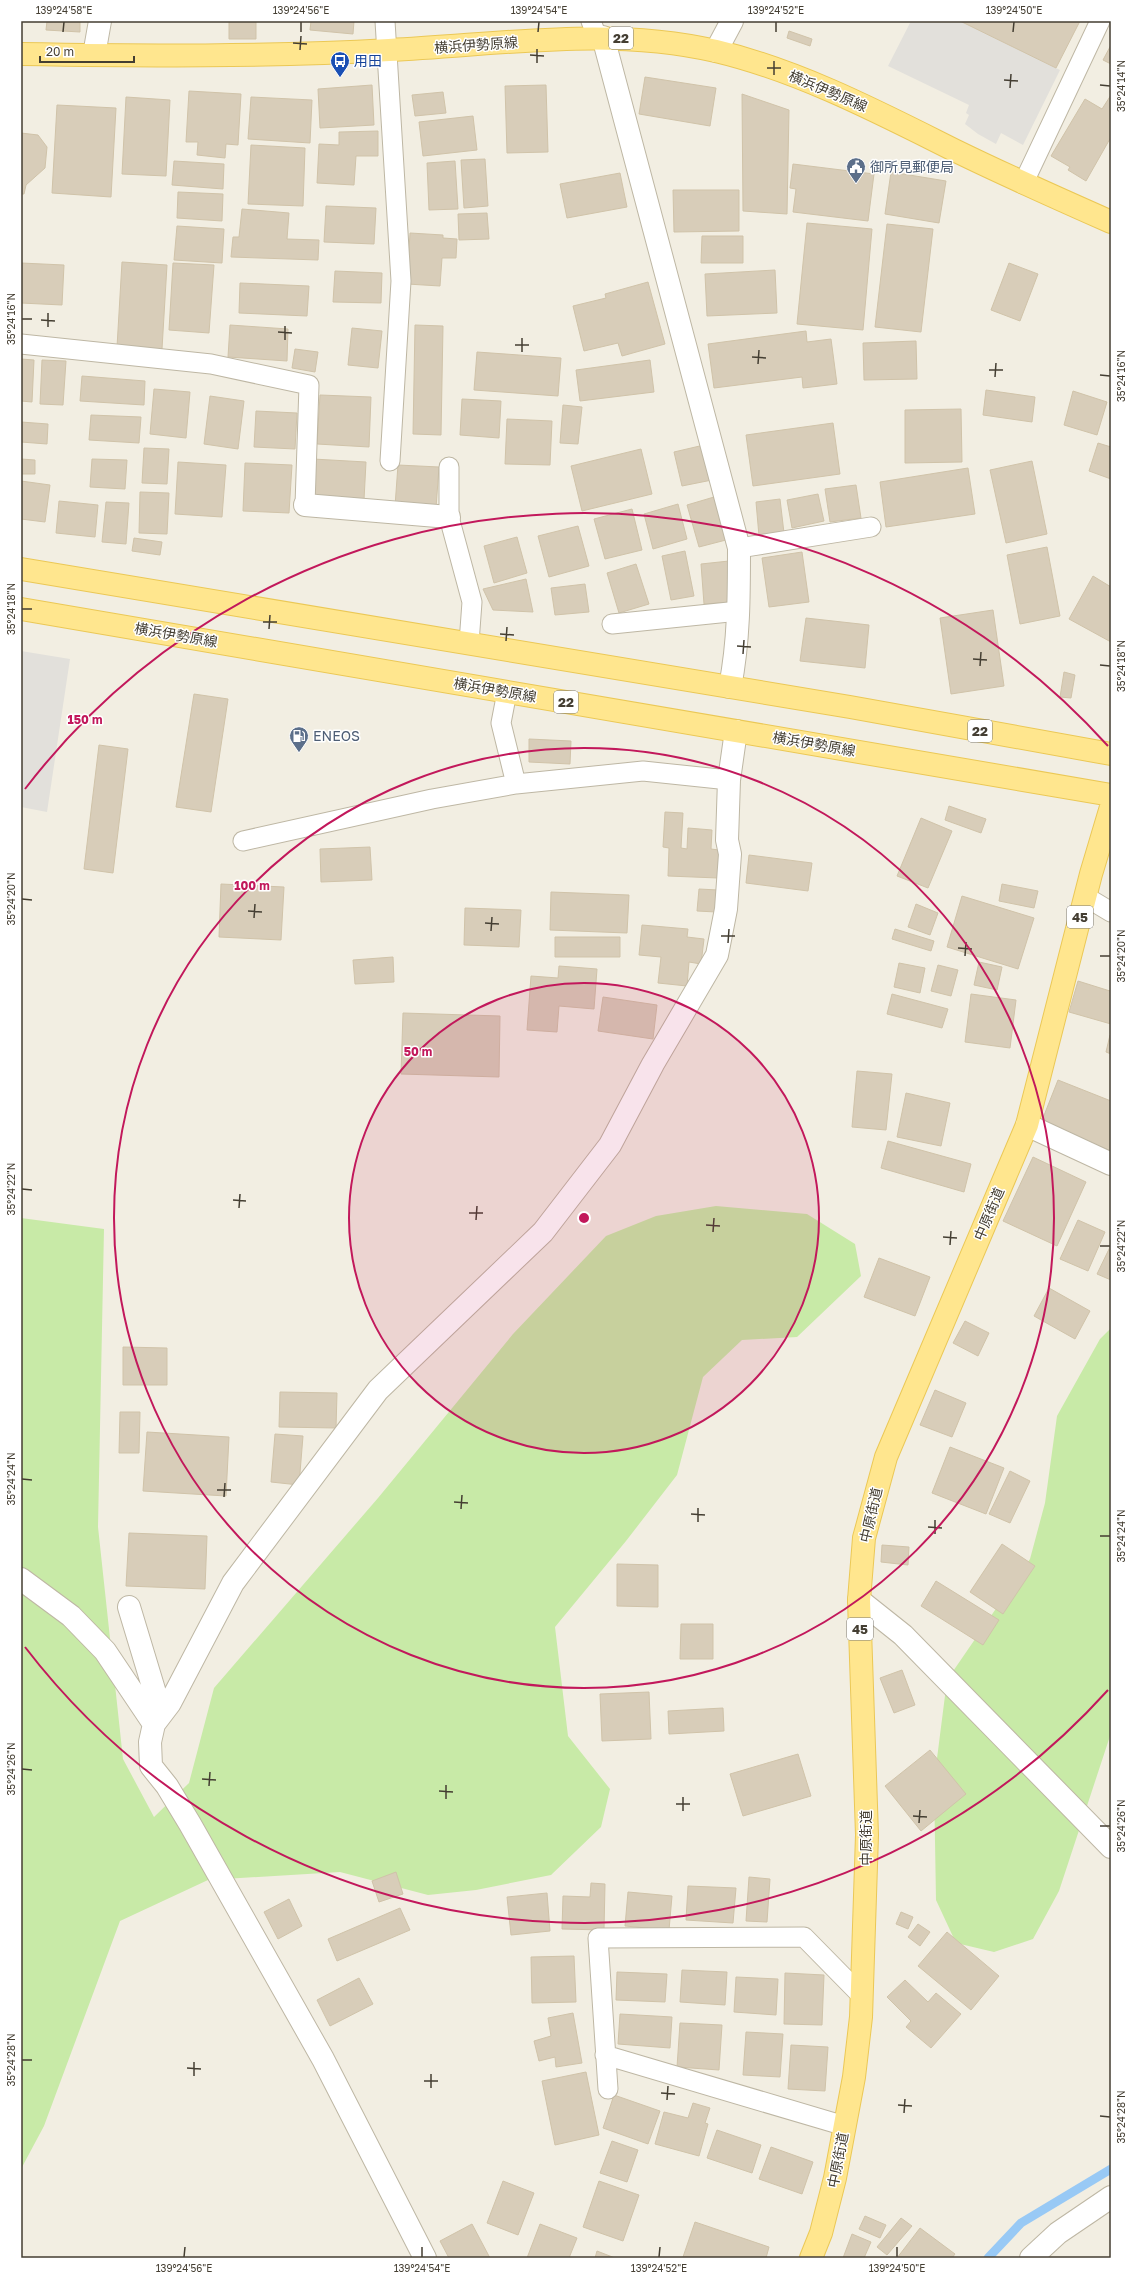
<svg xmlns="http://www.w3.org/2000/svg" width="1132" height="2279" viewBox="0 0 1132 2279" font-family="'Golos Text','Noto Sans JP',sans-serif">
  <style>
    .green { fill: #c8eaa7 }
    .parking { fill: #e2e0db }
    .lines { fill: none; stroke-linecap: round; stroke-linejoin: round }
    .stream { stroke: #98c9f5; stroke-width: 9 }
    .building { fill: #d8cdb9; stroke: #d0c3a9 }
    .service-casing { stroke: #beb7a4; stroke-width: 21 }
    .pedestrian-casing { stroke: #beb7a4; stroke-width: 24 }
    .minor-casing { stroke: #beb7a4; stroke-width: 24 }
    .tertiary-casing { stroke: #beb7a4; stroke-width: 24 }
    .primary-casing { stroke: #ebc856; stroke-width: 24 }
    .service { stroke: #fff; stroke-width: 19 }
    .pedestrian { stroke: #fff; stroke-width: 22 }
    .minor { stroke: #fff; stroke-width: 22 }
    .tertiary { stroke: #fff; stroke-width: 22 }
    .primary { stroke: #ffe68e; stroke-width: 22 }
    .ticks { fill: none; stroke: #443e32; stroke-width: 1.5 }
    .ring { fill: none; stroke: #c2185b; stroke-width: 2 }
    .labels { text-anchor: middle; stroke-width: 3; stroke-linejoin: round; paint-order: stroke }
    .shield { fill: #fff; stroke: #7c7870; stroke-width: 1 }
    .shield-label { font-size: 13px; font-weight: bold; fill: #443e32 }
    .street-label { font-size: 14px; fill: #443e32; stroke: #fff }
    .transit-label { font-size: 14px; fill: #164399; stroke: #fff; text-anchor: start }
    .service-label { font-size: 14px; fill: #4e5e75; stroke: #fff; text-anchor: start }
    .centre { fill: #c2185b; stroke: #fff; stroke-width: 2 }
    .ring-label { font-size: 12px; text-anchor: middle; font-weight: bold; fill: #c2185b; stroke: #fff; stroke-width: 3; stroke-linejoin: round; paint-order: stroke }
    .neatline { fill: none; stroke: #443e32; stroke-width: 1.5 }
    .ticks-label { font-size: 10px; text-anchor: middle; fill: #443e32 }
  </style>
  <rect width="100%" height="100%" fill="#f2eee2"/>
  <path class="green" d="M716 1206 807 1214 855 1244 861 1276 797 1337 742 1340 703 1377 677 1475 626 1541 555 1627 568 1736 610 1789 601 1827 551 1875 476 1890 428 1895 340 1872 208 1880 120 1921 44 2126 21 2169V1218L104 1229 98 1527 123 1759 154 1817 189 1783 214 1688 378 1498 513 1334 606 1236 656 1216Z
    M1111 1328V1733L1059 1891 1033 1939 994 1952 956 1943 936 1900 934 1782 947 1680 1030 1559 1045 1503 1057 1416 1100 1339Z"/>
  <path class="parking" d="M911 21H960L1060 70 1023 145 1001 133 996 144 978 134 965 124 969 115 966 113 969 105 888 66Z
    M21 651 70 659 47 812 21 807Z"/>
  <g class="lines">
    <path class="stream" d="M988 2258 1021 2223 1111 2169"/>
  </g>
  <path class="building" d="M47 21H80V32L46 30Z
    M229 21H256V39H229Z
    M311 21H354L353 34 310 30Z
    M960 21H1080L1056 68Z
    M789 31 812 39 810 46 787 38Z
    M1111 45V64L1103 60Z
    M645 77 716 88 710 126 639 114Z
    M372 85 374 125 320 128 318 89Z
    M546 85 548 152 507 153 505 86Z
    M189 91 241 94 238 145 226 144 225 158 197 155 198 142H186Z
    M443 92 446 113 415 116 412 95Z
    M742 94 789 110 787 214 743 211Z
    M1111 95V137L1086 181 1068 170 1070 167 1051 156 1085 99 1102 109Z
    M126 97 170 100 166 176 122 174Z
    M251 97 312 100 310 143 248 139Z
    M57 105 116 108 111 197 52 193Z
    M473 116 477 150 423 156 419 122Z
    M378 131V156H356L354 185 317 183 319 144 339 145V132Z
    M21 133 38 135 47 147 45 168 26 185 24 194H21Z
    M251 145 305 148 303 206 248 204Z
    M485 159 488 206 464 208 461 160Z
    M174 161 224 164 223 189 172 185Z
    M455 161 458 209 429 210 427 163Z
    M793 164 874 174 868 221 793 212 796 189 790 188Z
    M891 172 946 181 939 223 885 214Z
    M620 173 627 207 567 218 560 184Z
    M673 190H739V231L674 232Z
    M178 192 223 194 222 221 177 218Z
    M326 206 376 208 374 244 324 242Z
    M242 209 289 213 287 239 319 240 318 260 231 257 233 237H239Z
    M487 213 489 239 459 240 458 214Z
    M807 223 872 229 863 330 797 324Z
    M887 224 933 229 921 332 875 327Z
    M177 226 224 229 222 263 174 260Z
    M410 233 443 235V238L457 239 456 258H442L440 286 407 284Z
    M702 236H743V263H701Z
    M122 262 167 265 162 349 117 347Z
    M21 263 64 265 62 305 21 303Z
    M173 263 214 265 209 333 169 330Z
    M1009 263 1038 274 1020 321 991 310Z
    M775 270 777 313 707 316 705 274Z
    M335 271 382 273 381 303 333 302Z
    M648 282 665 344 622 356 618 343 584 351 573 306 606 298 605 294Z
    M240 283 309 286 307 316 239 313Z
    M230 325 288 329 287 361 228 357Z
    M415 325 443 326 441 435 413 434Z
    M352 328 382 331 378 368 348 365Z
    M806 331 807 342 831 339 837 384 803 388 802 377 714 388 708 344Z
    M916 341 917 379 864 380 863 343Z
    M295 349 318 352 315 372 292 368Z
    M477 352 561 358 558 396 474 390Z
    M21 359 34 360 32 402 21 401Z
    M42 360 66 361 63 405 40 404Z
    M650 360 654 392 580 401 576 370Z
    M82 376 145 381 144 405 80 401Z
    M154 389 190 392 186 438 150 434Z
    M986 390 1035 397 1032 422 983 415Z
    M1073 391 1107 402 1097 435 1064 425Z
    M320 395 371 397 369 447 317 444Z
    M210 396 244 401 238 449 204 444Z
    M462 399 501 401 499 438 460 435Z
    M563 405 582 407 578 444 560 443Z
    M961 409 962 462 905 463V410Z
    M256 411 297 413 295 449 254 447Z
    M91 415 141 417 139 443 89 440Z
    M507 419 552 421 550 465 505 464Z
    M21 422 48 424 47 444 21 442Z
    M833 423 840 474 753 486 746 435Z
    M1098 443 1111 447V479L1089 471Z
    M704 445 712 480 682 486 674 452Z
    M144 448 169 449 167 484 142 483Z
    M641 449 652 494 582 511 571 466Z
    M21 459 35 460V474H21Z
    M92 459 127 460 125 489 90 487Z
    M313 459 366 462 364 500 311 498Z
    M1032 461 1047 534 1006 543 990 470Z
    M178 462 226 465 222 517 175 514Z
    M245 463 292 465 289 513 243 511Z
    M398 465 439 467 436 508 395 506Z
    M968 468 975 514 886 527 880 482Z
    M21 481 50 485 45 522 21 519Z
    M856 485 861 518 830 522 825 489Z
    M140 492 169 493 167 534 139 533Z
    M818 494 824 521 792 528 787 500Z
    M714 497 726 540 699 547 687 505Z
    M780 499 784 533 759 536 756 502Z
    M59 501 98 505 95 537 56 533Z
    M106 502 129 503 126 544 102 542Z
    M678 504 687 539 653 549 644 514Z
    M632 509 642 550 605 559 594 519Z
    M578 526 589 566 549 577 538 536Z
    M517 537 527 573 494 583 484 546Z
    M134 538 162 542 160 555 132 551Z
    M1047 547 1060 616 1020 624 1007 555Z
    M685 551 694 596 671 600 662 556Z
    M802 552 809 602 769 607 762 558Z
    M729 561 732 602 704 604 701 564Z
    M636 564 649 604 619 613 607 573Z
    M1093 576 1111 587V642L1069 619Z
    M526 579 533 612 493 610 483 589Z
    M585 584 589 612 555 615 551 588Z
    M993 610 1004 686 951 694 940 618Z
    M806 618 869 625 865 668 800 661Z
    M1064 672 1075 675 1071 698 1060 697Z
    M194 694 228 699 211 812 176 807Z
    M529 739 571 741 570 764 529 762Z
    M99 745 128 749 113 873 84 869Z
    M949 806 986 819 981 833 945 820Z
    M665 812 683 813 681 848 687 849 688 828 712 830 711 849 719 850 718 878 668 876 669 848 663 847Z
    M921 818 952 831 928 888 897 876Z
    M370 847 372 880 321 882 320 849Z
    M749 855 812 863 808 891 746 883Z
    M221 884 284 887 281 940 219 937Z
    M1002 884 1038 891 1034 908 999 901Z
    M699 889 718 890 716 912 697 911Z
    M551 892 629 895 627 933 550 930Z
    M962 896 1034 918 1018 969 947 947Z
    M916 904 938 913 930 935 908 927Z
    M465 908 521 910 519 947 464 945Z
    M642 925 688 929 687 937 704 939 701 964 689 962 687 986 658 983 661 957 639 955Z
    M895 929 934 941 931 951 892 939Z
    M555 937H620V957H555Z
    M393 957 394 982 355 984 353 960Z
    M979 962 1002 967 997 990 974 985Z
    M899 963 925 968 920 993 894 987Z
    M938 965 958 970 951 996 931 991Z
    M559 966 597 969 594 1009 559 1006 557 1032 527 1030 531 976 558 978Z
    M1078 981 1110 991 1111 988V1024L1069 1012Z
    M892 994 948 1009 942 1028 887 1014Z
    M971 994 1016 1000 1010 1048 965 1042Z
    M603 997 657 1005 653 1039 598 1031Z
    M403 1013 500 1016 499 1077 401 1074Z
    M1110 1035H1111V1054L1106 1052Z
    M857 1071 892 1074 886 1130 852 1127Z
    M1058 1080 1111 1101V1151L1041 1123Z
    M906 1093 950 1103 941 1146 897 1137Z
    M888 1141 971 1164 964 1192 881 1168Z
    M1033 1157 1086 1182 1057 1246 1003 1221Z
    M1078 1220 1105 1232 1088 1271 1060 1259Z
    M1111 1245V1280L1097 1274Z
    M879 1258 930 1277 915 1316 864 1297Z
    M1049 1288 1090 1311 1075 1339 1034 1316Z
    M965 1321 989 1333 978 1356 953 1343Z
    M123 1347 167 1348V1385H123Z
    M935 1390 966 1403 952 1437 920 1425Z
    M280 1392 337 1393 336 1428 279 1427Z
    M120 1412H140L139 1453H119Z
    M147 1432 229 1437 226 1496 143 1491Z
    M275 1434 303 1436 299 1485 271 1482Z
    M950 1447 1004 1468 986 1514 932 1493Z
    M1010 1471 1030 1481 1010 1523 989 1514Z
    M129 1533 207 1536 205 1589 126 1586Z
    M1002 1544 1035 1566 1003 1614 970 1592Z
    M882 1545 909 1547 908 1565 881 1562Z
    M617 1564 658 1565V1607L617 1606Z
    M936 1581 999 1620 983 1645 921 1606Z
    M681 1624H713V1659H680Z
    M902 1670 915 1705 894 1713 880 1678Z
    M649 1692 651 1739 602 1741 600 1694Z
    M723 1708 724 1731 669 1734 668 1711Z
    M930 1750 966 1794 921 1831 885 1786Z
    M798 1754 811 1796 743 1816 730 1774Z
    M396 1872 403 1894 379 1902 372 1881Z
    M749 1877 770 1879 767 1922 746 1921Z
    M591 1883 605 1884 604 1930 562 1929 563 1896 590 1897Z
    M688 1886 736 1888 733 1923 686 1920Z
    M628 1892 672 1896 669 1930 625 1926Z
    M547 1893 550 1931 511 1935 507 1897Z
    M289 1899 302 1926 278 1939 264 1912Z
    M400 1908 410 1930 337 1961 328 1939Z
    M901 1912 913 1917 908 1929 896 1924Z
    M918 1924 930 1932 920 1946 908 1937Z
    M947 1932 999 1976 971 2010 918 1966Z
    M574 1956 576 2002 532 2003 531 1957Z
    M682 1970 727 1972 725 2005 680 2002Z
    M617 1972 667 1974 665 2002 616 2000Z
    M785 1973 824 1975 822 2025 784 2024Z
    M736 1977 778 1979 776 2015 734 2012Z
    M359 1978 373 2004 330 2026 317 2000Z
    M905 1980 928 2002 936 1993 961 2014 931 2048 906 2027 911 2021 887 1997Z
    M573 2013 582 2063 556 2067 555 2057 539 2061 534 2041 551 2036 548 2018Z
    M620 2014 672 2017 670 2048 618 2044Z
    M680 2023 722 2025 719 2070 677 2067Z
    M746 2032 783 2034 780 2077 743 2075Z
    M791 2045 828 2047 825 2091 788 2089Z
    M586 2072 599 2135 555 2145 542 2081Z
    M614 2095 660 2111 648 2144 603 2128Z
    M693 2103 710 2108 705 2123 708 2124 699 2156 655 2144 664 2112 688 2118Z
    M717 2130 761 2145 752 2173 707 2158Z
    M612 2141 638 2150 627 2182 600 2173Z
    M771 2147 813 2162 802 2194 759 2179Z
    M503 2181 534 2193 518 2235 487 2223Z
    M599 2181 639 2195 623 2241 583 2227Z
    M865 2216 886 2225 880 2238 859 2229Z
    M901 2218 912 2226 887 2255 877 2247Z
    M695 2222 769 2247 766 2258 683 2257Z
    M472 2224 490 2258H449L440 2241Z
    M540 2224 577 2238 569 2258H527Z
    M920 2228 955 2254 952 2258H897Z
    M852 2234 871 2242 864 2258H843Z
    M597 2251 615 2258H595Z"/>
  <g class="lines">
    <g class="service-casing">
      <path id="service" d="M385 21 401 281 390 461
        M591 21 597 37
        M1023 184 1100 21
        M21 344 211 364 309 385 305 505
        M449 467V517L472 602 469 643
        M739 548 871 527
        M612 624 739 611
        M507 692 501 723 516 784
        M243 841 432 799 516 784 643 771 729 780
        M1086 897 1111 912
        M605 2055 845 2126
        M608 2089 598 1938 804 1937 862 1996"/>
    </g>
    <g class="pedestrian-casing">
      <path id="pedestrian" d="M305 505 449 517"/>
    </g>
    <g class="minor-casing">
      <path id="minor" d="M603 37 739 548C739 595 739 641 730 687
        M716 51 732 21
        M1027 1125 1111 1164
        M21 1579 71 1616 105 1651 154 1724 150 1742 151 1766 167 1786 190 1824 323 2059 425 2258
        M859 1600 903 1635 1111 1847
        M129 1607 155 1693 154 1724
        M154 1724 170 1703 233 1583 378 1390 543 1232 610 1145 653 1064 717 955 726 909 730 854 727 840 729 780 736 731
        M1031 2258 1058 2233 1111 2197"/>
    </g>
    <g class="tertiary-casing">
      <path id="tertiary" d="M94 55 100 21"/>
    </g>
    <g class="primary-casing">
      <path id="primary" d="M21 54C144 56 267 57 389 50 498 45 609 26 716 51 800 71 880 113 956 151 1007 176 1059 199 1111 222
        M21 569 850 707 1111 754
        M21 609 1111 795
        M811 2258 821 2233 835 2178 854 2077 861 2017 867 1835 859 1600 864 1538 886 1457 1027 1125 1091 874 1111 807"/>
    </g>
    <use href="#service" class="service"/>
    <use href="#pedestrian" class="pedestrian"/>
    <use href="#minor" class="minor"/>
    <use href="#tertiary" class="tertiary"/>
    <use href="#primary" class="primary"/>
  </g>
  <path class="ticks" d="M63 32 64 22M301 32V22M538 32 539 22M776 32V22M1013 32 1014 22M293 43 307 44M300 50 301 36M530 55 544 56M537 63V49M767 68H781M774 75V61M1004 80 1018 81M1100 85 1110 86M1010 88 1011 74M22 319H32M41 320 55 321M48 327V313M278 332 292 333M285 340V326M515 345H529M522 352V338M752 357 766 358M758 364 759 350M989 370H1003M1100 375 1110 376M995 377 996 363M22 609H32M263 622H277M269 629 270 615M500 634 514 635M506 641 507 627M737 646 751 647M743 654 744 640M973 659 987 660M1100 665 1110 666M980 666 981 652M22 899 32 900M248 911 262 912M254 918 255 904M485 923 499 924M491 931 492 917M721 936H735M728 943 729 929M958 948 972 949M965 956 966 942M1100 956H1110M22 1189 32 1190M233 1200 246 1201M239 1208 240 1194M469 1213H483M476 1220 477 1206M706 1225 720 1226M713 1232 714 1218M943 1237 957 1238M950 1245 951 1231M1100 1246H1110M22 1479 32 1480M217 1490H231M224 1497 225 1483M454 1502 468 1503M461 1509 462 1495M691 1514 705 1515M698 1522V1508M928 1527 942 1528M935 1534V1520M1100 1536H1110M22 1769 32 1770M202 1779 216 1780M209 1786 210 1772M439 1791 453 1792M446 1799V1785M676 1804H690M683 1811V1797M913 1816 927 1817M919 1823 920 1810M1100 1826H1110M22 2060H32M187 2068 201 2069M194 2076V2062M424 2081H438M431 2088V2074M661 2093 675 2094M667 2100 668 2086M898 2105 912 2106M904 2113 905 2099M1100 2116 1110 2117M184 2257 185 2247M422 2257V2247M659 2257 660 2247M897 2257V2247"/>
  <circle cx="584" cy="1218" r="235" fill="#c2185b" fill-opacity=".12"/>
  <g class="ring">
    <circle cx="584" cy="1218" r="235"/>
    <circle cx="584" cy="1218" r="470"/>
    <path d="M1108 1690A705 705 0 0 1 25 1647M25 789A705 705 0 0 1 1108 746"/>
  </g>
  <defs>
    <g id="bus-pin" transform="scale(1)"><path d="M0 17L-7.5 6A9.5 9.5 0 1 1 7.5 6Z" fill="#1a4fb4" stroke="#fff"/><path d="M-5-6H5V4H4V6H2V4H-2V6H-4V4H-5ZM-3.5-4V0h7V-4ZM-3.5 1.2v1.5H-2V1.2ZM2 1.2v1.5H3.5V1.2Z" fill="#fff"/></g>
    <g id="civic-pin" transform="scale(1)"><path d="M0 17L-7.5 6A9.5 9.5 0 1 1 7.5 6Z" fill="#5c6f8a" stroke="#fff"/><path d="M-.6-6.5H3V-4.5H.6V-3L4-1V1h2V6H-6V1h2V-1L-.6-3ZM-1.2 2.5V6h2.4V2.5Z" fill="#fff"/></g>
    <g id="fuel-pin" transform="scale(1)"><path d="M0 17L-7.5 6A9.5 9.5 0 1 1 7.5 6Z" fill="#5c6f8a" stroke="#fff"/><path d="M-5.5-6h7V0h2V4h1.3V-2.5L3-4.5l.8-.8L6-3V5H2.5V1h-1V6h-7ZM-4.2-4.7v3.2H.2V-4.7Z" fill="#fff"/></g>
  </defs>
  <g fill-rule="evenodd">
    <use href="#bus-pin" x="340" y="61"/>
    <use href="#civic-pin" x="856" y="167"/>
    <use href="#fuel-pin" x="299" y="736"/>
  </g>
  <g class="labels">
    <g class="shield">
      <rect x="609" y="27" width="24" height="22" rx="3"/>
      <rect x="554" y="691" width="24" height="22" rx="3"/>
      <rect x="968" y="720" width="24" height="22" rx="3"/>
      <rect x="1067" y="906" width="26" height="22" rx="3"/>
      <rect x="847" y="1618" width="26" height="22" rx="3"/>
    </g>
    <g class="shield-label">
      <text x="621" y="43">22</text>
      <text x="566" y="707">22</text>
      <text x="980" y="736">22</text>
      <text x="1080" y="922">45</text>
      <text x="860" y="1634">45</text>
    </g>
    <g class="street-label">
      <text transform="translate(476 45) rotate(-4)" y="5">横浜伊勢原線</text>
      <text transform="translate(828 91) rotate(23)" y="5">横浜伊勢原線</text>
      <text transform="translate(176 635) rotate(10)" y="5">横浜伊勢原線</text>
      <text transform="translate(495 690) rotate(10)" y="5">横浜伊勢原線</text>
      <text transform="translate(814 744) rotate(10)" y="5">横浜伊勢原線</text>
      <text transform="translate(989 1214) rotate(-67)" y="5">中原街道</text>
      <text transform="translate(871 1515) rotate(-77)" y="5">中原街道</text>
      <text transform="translate(866 1838) rotate(-90)" y="5">中原街道</text>
      <text transform="translate(838 2160) rotate(-79)" y="5">中原街道</text>
    </g>
    <g class="transit-label">
      <text x="354" y="66">用田</text>
    </g>
    <g class="service-label">
      <text x="870" y="172">御所見郵便局</text>
      <text x="313" y="741">ENEOS</text>
    </g>
  </g>
  <circle cx="584" cy="1218" r="6" class="centre"/>
  <g class="ring-label">
    <text x="85" y="724">150 m</text>
    <text x="252" y="890">100 m</text>
    <text x="418" y="1056">50 m</text>
  </g>
  <rect width="1132" height="2279" fill="none" stroke="#ffffff" stroke-width="44"/>
  <path d="M40 56v6h94v-6" fill="none" stroke="#443e32" stroke-width="2"/>
  <text x="46" y="56" font-size="12" fill="#443e32" stroke="#ffffff" stroke-width="3" paint-order="stroke">20 m</text>
  <rect x="22" y="22" width="1088" height="2235" class="neatline"/>
  <g class="ticks-label">
    <text x="64" y="14">139°24'58"E</text>
    <text x="301" y="14">139°24'56"E</text>
    <text x="539" y="14">139°24'54"E</text>
    <text x="776" y="14">139°24'52"E</text>
    <text x="1014" y="14">139°24'50"E</text>
    <text transform="translate(1121 86) rotate(-90)" y="4">35°24'14"N</text>
    <text transform="translate(11 319) rotate(-90)" y="4">35°24'16"N</text>
    <text transform="translate(1121 376) rotate(-90)" y="4">35°24'16"N</text>
    <text transform="translate(11 609) rotate(-90)" y="4">35°24'18"N</text>
    <text transform="translate(1121 666) rotate(-90)" y="4">35°24'18"N</text>
    <text transform="translate(11 899) rotate(-90)" y="4">35°24'20"N</text>
    <text transform="translate(1121 956) rotate(-90)" y="4">35°24'20"N</text>
    <text transform="translate(11 1189) rotate(-90)" y="4">35°24'22"N</text>
    <text transform="translate(1121 1246) rotate(-90)" y="4">35°24'22"N</text>
    <text transform="translate(11 1479) rotate(-90)" y="4">35°24'24"N</text>
    <text transform="translate(1121 1536) rotate(-90)" y="4">35°24'24"N</text>
    <text transform="translate(11 1769) rotate(-90)" y="4">35°24'26"N</text>
    <text transform="translate(1121 1826) rotate(-90)" y="4">35°24'26"N</text>
    <text transform="translate(11 2060) rotate(-90)" y="4">35°24'28"N</text>
    <text transform="translate(1121 2117) rotate(-90)" y="4">35°24'28"N</text>
    <text x="184" y="2272">139°24'56"E</text>
    <text x="422" y="2272">139°24'54"E</text>
    <text x="659" y="2272">139°24'52"E</text>
    <text x="897" y="2272">139°24'50"E</text>
  </g>
</svg>
